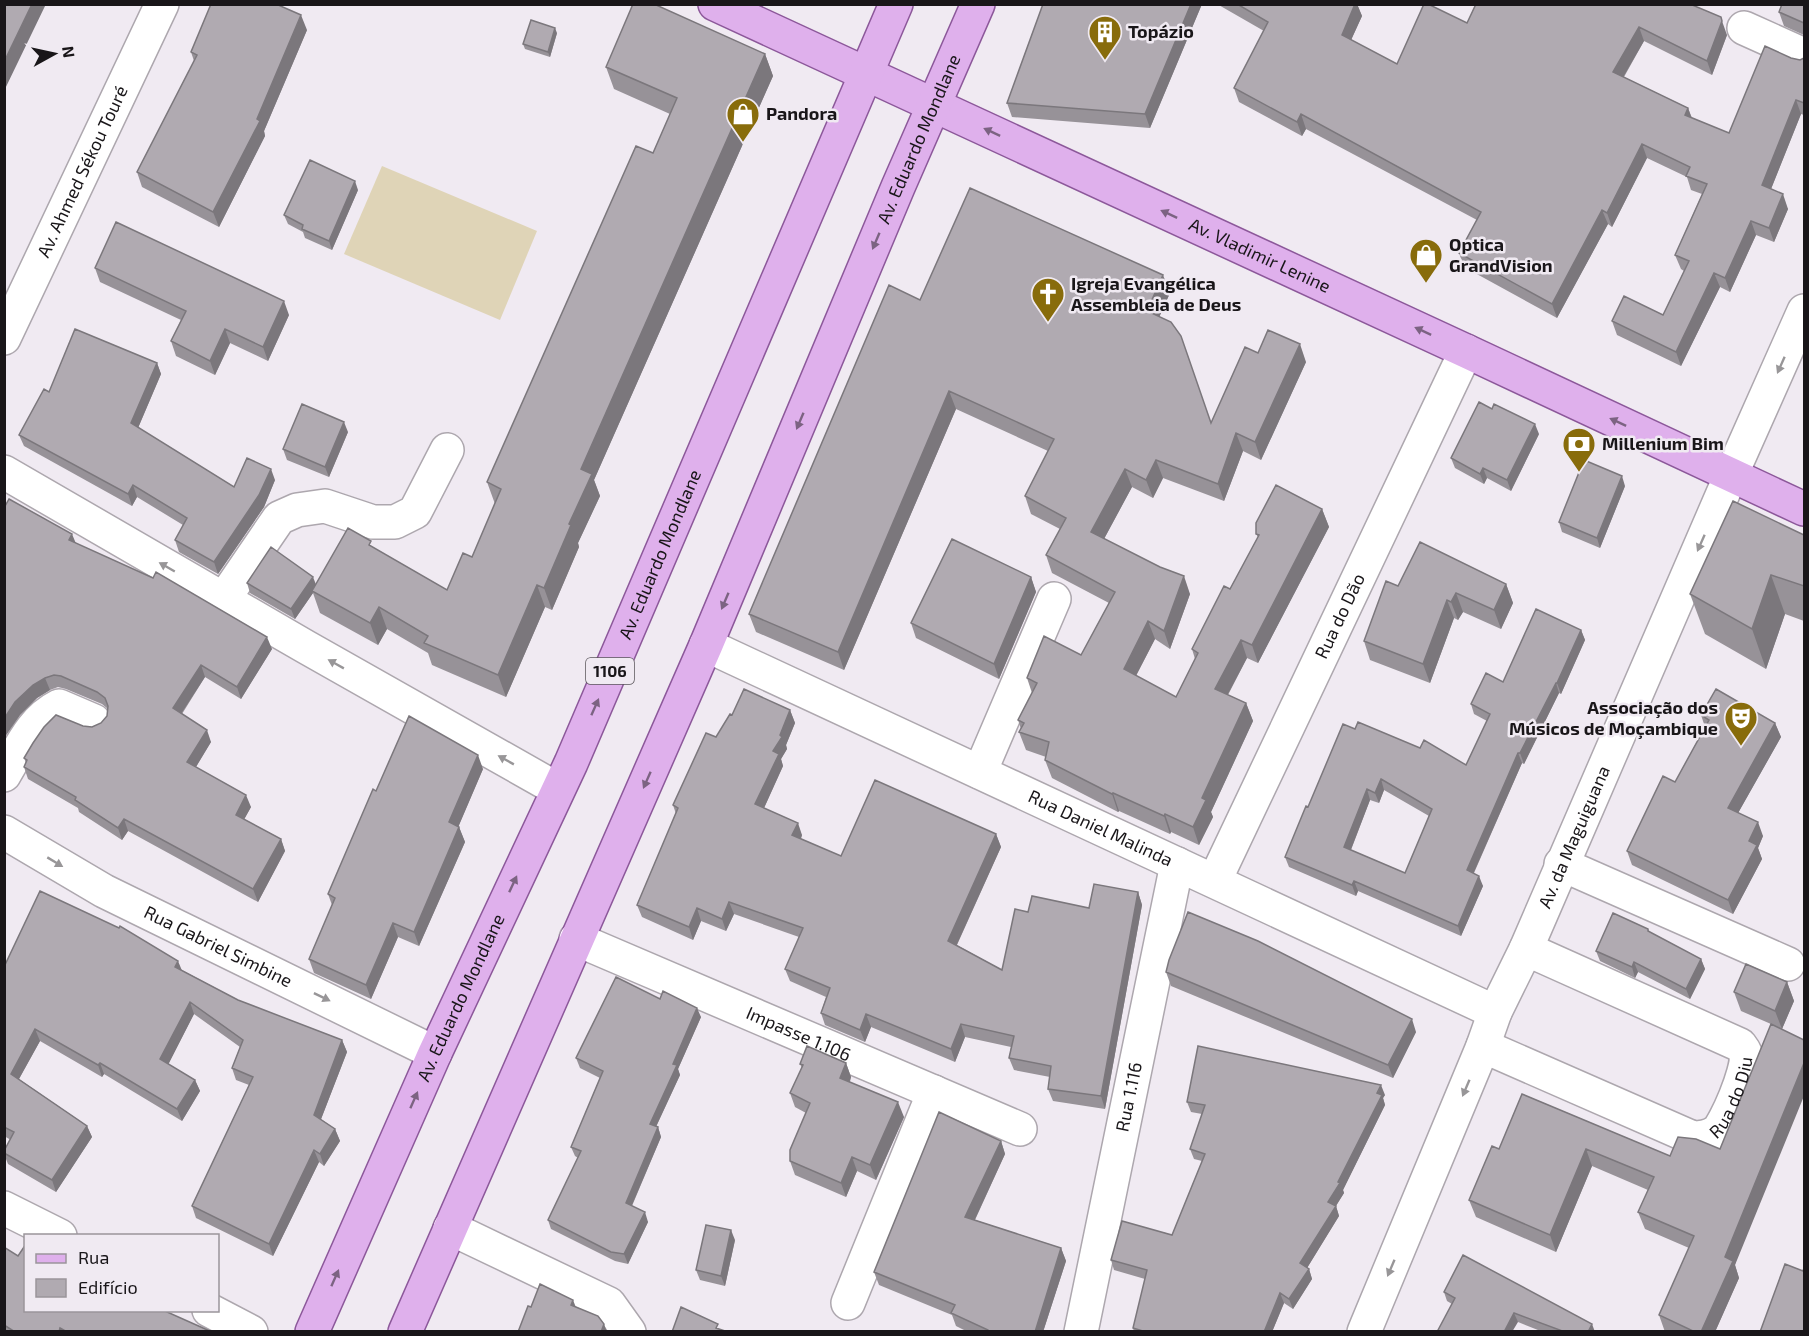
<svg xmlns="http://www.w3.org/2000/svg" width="1809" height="1336" viewBox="0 0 1809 1336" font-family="'Exo 2',sans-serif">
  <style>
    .pitch { fill: #dfd4b7 }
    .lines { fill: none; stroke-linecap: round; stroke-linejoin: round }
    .minor-casing { stroke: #ada7ae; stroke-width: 36 }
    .major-casing { stroke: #8c589a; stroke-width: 36 }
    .minor { stroke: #fff; stroke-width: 33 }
    .major { stroke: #dfb0ec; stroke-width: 33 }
    .wall { fill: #979298; fill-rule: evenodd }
    .shaded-wall { fill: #7b777c }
    .building { fill: #b0aab1; stroke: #7b777c; stroke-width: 1.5; fill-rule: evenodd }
    .oneway { fill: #7c6382 }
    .oneway2 { fill: #989698 }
    .labels { text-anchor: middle; stroke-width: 5; stroke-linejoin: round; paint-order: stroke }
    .shield { fill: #f0eaf2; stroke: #5a565a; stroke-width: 1.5 }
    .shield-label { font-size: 16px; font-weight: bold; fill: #191619 }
    .poi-label { font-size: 18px; font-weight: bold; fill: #191619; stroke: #f0eaf2; text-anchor: start }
    .street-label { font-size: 18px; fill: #191619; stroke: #f0eaf2 }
  </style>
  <rect width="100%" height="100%" fill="#f0eaf2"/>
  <path class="pitch" d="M382 166 537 231 500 320 344 254Z"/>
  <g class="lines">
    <g class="minor-casing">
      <g id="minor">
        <path d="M1744 28 1804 55"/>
        <path id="s1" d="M4 338 162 4"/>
        <path d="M4 472 306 647 557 789"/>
        <path d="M223 600 279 518 297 510 325 506 373 522H395L415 512 447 450"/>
        <path id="s2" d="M706 645 1495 1012"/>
        <path d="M980 772 1054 599"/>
        <path d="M4 775C20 749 31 720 59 706L94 721"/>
        <path id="s3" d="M4 832 104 891 435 1053"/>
        <path d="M1561 864 1788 964"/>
        <path id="s4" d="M1215 880 1466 351"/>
        <path id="s5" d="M576 939 1020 1129"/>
        <path id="s6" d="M1483 1046 1693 1138C1701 1138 1709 1137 1716 1132 1726 1124 1748 1070 1746 1057 1746 1052 1743 1049 1740 1045L1526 949"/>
        <path d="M4 1208 60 1236"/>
        <path d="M450 1228 609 1304 629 1332"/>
        <path d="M848 1303 934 1092"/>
        <path d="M209 1310 251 1332"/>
        <path id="s7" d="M1081 1332 1177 864"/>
        <path id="s8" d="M1364 1332 1483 1046 1495 1012 1526 949 1731 475 1804 311"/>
      </g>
    </g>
    <g class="major-casing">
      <g id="major">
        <path id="s9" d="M715 4 1466 351 1804 509"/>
        <path id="s10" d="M312 1332 435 1053 571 763 896 4"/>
        <path id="s11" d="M405 1332 706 645 898 187 978 4"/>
      </g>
    </g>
    <use href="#minor" class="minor"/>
    <use href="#major" class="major"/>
  </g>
  <path class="wall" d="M1043 4H1202L1150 128 1012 117 1007 103Z
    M1217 4H1357L1362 16 1351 40 1397 64 1467 23 1476 4 1727 35 1712 75 1644 41 1624 77 1688 108 1692 118 1729 133 1791 58 1800 60 1804 58V115L1801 114 1771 189 1788 209 1774 242 1756 235 1730 292 1720 287 1681 366 1617 335 1612 321 1663 315 1684 271 1681 269 1675 255 1702 194 1691 190 1687 177 1647 158 1612 227 1608 224 1557 318 1464 267 1459 253 1477 220 1306 129 1302 136 1239 102 1234 88 1264 31Z
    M1804 4V35L1784 26 1779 12Z
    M307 30 264 131 265 136 219 227 142 187 137 172 194 61 191 52Z
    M557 33 550 57 525 49 523 44Z
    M765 54 773 76 594 480 600 496 578 543 579 547 552 610 545 607 506 697 432 665 428 653 387 629 378 645 320 613 313 593 295 619 250 593 247 583 316 584 374 548 447 590 472 557 495 504 487 482 653 153 670 114 614 89 606 67Z
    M358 190 332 250 305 238 303 232 288 224 284 215Z
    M95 268 289 315 268 361 230 343 215 375 176 356 171 341 181 320 100 282Z
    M1170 293 1159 316 1211 422 1258 353 1306 362 1261 460 1243 451 1224 501 1163 478 1153 498 1132 487 1104 539 1190 594 1170 649 1155 639 1136 676 1176 697 1195 659 1192 649 1230 589 1258 537 1256 534 1322 509 1329 527 1258 663 1247 658 1228 695 1246 703 1253 721 1211 812 1213 817 1199 845 1171 832 1170 834 1119 811 1118 812 1052 778 1045 760 1046 757 1026 750 1019 732 1021 729 1018 720 1032 693 1027 678 1081 655 1109 603 1052 573 1046 555 1060 529 1031 514 1025 496 1048 451 956 409 844 670 756 632 749 614 920 300Z
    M157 363 161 374 138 428 234 487 275 480 264 507 218 574 179 552 175 540 183 525 137 497 132 506 24 446 19 435 49 392Z
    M348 432 329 477 287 460 283 449Z
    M1539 434 1511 491 1487 478 1484 484 1455 468 1451 458Z
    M1625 486 1600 548 1562 532 1559 522Z
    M4 508 76 543 272 649 241 699 205 677 182 714 211 742 196 767 251 807 244 819 281 839 285 851 258 902 128 831 122 840 79 812 78 808 28 779 24 767 26 763 24 758 83 726 92 727 101 723 107 716 108 709 102 704 66 689 58 687 50 690 37 698 20 715 4 738Z
    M1804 535V621L1785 614 1766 669 1705 634 1690 594Z
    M1031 577 1036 592 999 679 916 638 911 623Z
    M1506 584 1513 603 1501 629 1463 612 1458 620 1454 618 1430 683 1370 660 1364 641 1398 586Z
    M1581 630 1585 640 1561 694 1559 693 1524 764 1522 763 1474 873 1483 886 1461 936 1358 891 1356 896 1289 867 1285 857 1308 807 1355 729 1420 748 1466 765 1487 721 1474 714 1471 704ZM1384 790 1429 816 1405 873 1351 850 1370 800 1379 803Z
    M790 710 795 723 786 745 787 749 781 759 783 766 764 808 802 835 801 839 841 856 996 834 1001 847 957 945 1002 970 1028 912 1089 908 1138 892 1142 905 1105 1109 1053 1101 1048 1089 1050 1077 1014 1070 1009 1058 1011 1047 965 1037 955 1062 871 1027 865 1042 825 1025 821 1013 826 997 790 981 785 969 799 937 734 914 726 931 701 921 693 940 642 917 637 905 676 814 673 805 716 737 732 715Z
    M1701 715 1775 723 1781 737 1738 813 1763 836 1758 848 1762 859 1733 914 1632 865 1627 851 1675 782 1705 727Z
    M483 769 458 827H459L465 842 419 946 398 937 371 999 314 973 309 959 332 905 328 894 376 791Z
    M1648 929 1649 932 1701 959 1705 969 1690 999 1638 972 1635 978 1600 961 1596 951Z
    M4 967 182 970 238 1000 342 1040 347 1052 321 1119 335 1129 340 1141 324 1166 319 1162 273 1256 196 1218 192 1206 249 1085 236 1080 232 1068 240 1047 194 1014 168 1064 195 1080 200 1091 182 1121 104 1074 102 1077 40 1041 19 1079 87 1126 92 1137 56 1192 8 1164 4 1154V1151L11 1140 4 1136Z
    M1166 972 1416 1032 1393 1078 1171 986Z
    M1787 982 1794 1001 1782 1029 1735 1265 1739 1278 1715 1332H1665L1659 1315 1689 1248 1645 1229 1638 1212 1648 1190 1592 1166 1556 1252 1476 1217 1469 1200 1499 1149 1522 1094 1670 1156 1720 1149 1771 1024 1741 1011 1734 992Z
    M660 999 701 1017 678 1069 680 1075 656 1127H658L661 1137 632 1206 648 1222 628 1264 615 1261 551 1229 548 1220 578 1158 575 1156 571 1147 600 1078 580 1068 576 1058Z
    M846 1063 851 1077 850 1082 904 1117 876 1180 857 1171 846 1197 795 1175 790 1161 806 1113 795 1107 790 1093 802 1068 800 1064Z
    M1385 1095 1383 1098 1385 1105 1343 1190 1344 1193 1336 1206 1339 1216 1307 1268 1309 1269 1312 1279 1293 1309 1284 1303 1272 1332H1134L1133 1328 1145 1279 1114 1270 1111 1260 1172 1235 1202 1161 1194 1159 1190 1149 1202 1114 1191 1112 1187 1102Z
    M1001 1141 1005 1154 975 1220 1061 1248 1066 1261 1043 1332H968L956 1326 952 1315 879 1285 874 1272Z
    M735 1240 725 1286 700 1280 696 1270Z
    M4 1247 26 1311 212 1332H4Z
    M1444 1292 1595 1332H1543L1518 1322 1452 1304 1447 1301Z"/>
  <path class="shaded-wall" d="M32 4H46L4 91V62Z
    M1191 4H1202L1150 128 1145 114Z
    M1355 4H1357L1362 16 1347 49 1342 35Z
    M301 15 307 30 264 131 265 136 219 227 213 212 257 119Z
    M1722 21 1727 35 1712 75 1707 61Z
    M1639 27 1644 41 1618 86 1613 72Z
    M555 28 557 33 550 57 548 52Z
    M765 54 773 76 594 480 600 496 578 543 579 547 552 610 544 588 569 524 581 469Z
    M1796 100 1801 114 1767 199 1762 185Z
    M1688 108 1693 122 1685 115Z
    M1301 114 1306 129 1302 136 1297 122Z
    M1642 144 1647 158 1612 227 1607 213Z
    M355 181 358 190 332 250 329 241Z
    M1783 194 1788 209 1774 242 1769 228Z
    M1602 210 1608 224 1557 318 1552 304Z
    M1751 221 1756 235 1730 292 1725 278Z
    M1714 273 1720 287 1681 366 1676 352Z
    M1163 275 1170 293 1154 329 1147 311Z
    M284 301 289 315 268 361 263 347Z
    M225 329 230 343 215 375 210 361Z
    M1300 344 1306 362 1261 460 1255 442Z
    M157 363 161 374 135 435 131 423Z
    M949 391 956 409 844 670 838 652Z
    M344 422 348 432 329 477 325 467Z
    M1535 424 1539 434 1511 491 1507 480Z
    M1236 433 1243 451 1224 501 1218 484Z
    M1156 460 1163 478 1153 498 1146 480Z
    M1483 468 1487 478 1484 484 1480 474Z
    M271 469 275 480 264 507 218 574 214 562Z
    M1125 469 1132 487 1098 550 1091 532Z
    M1622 476 1625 486 1600 548 1597 538Z
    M133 485 137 497 132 506 128 494Z
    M1322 509 1329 527 1258 663 1252 645Z
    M72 534 77 546 69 540Z
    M1771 575 1785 614 1766 669 1752 629Z
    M1184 576 1190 594 1170 649 1164 631Z
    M313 577 317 587 312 591 313 593 295 619 291 609Z
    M1031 577 1036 592 999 679 994 664Z
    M1506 584 1513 603 1501 629 1494 610Z
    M537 585 545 607 506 697 498 675Z
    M1456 593 1463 612 1458 620 1451 602Z
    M1447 600 1454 618 1430 683 1423 664Z
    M379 607 387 629 378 645 370 623Z
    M1148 621 1155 639 1130 687 1124 669Z
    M1581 630 1585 640 1561 694 1557 683Z
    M267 637 272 649 241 699 237 687Z
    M1241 640 1247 658 1221 707 1215 689Z
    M201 665 205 677 177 720 173 708Z
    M45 678 50 690 37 698 20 715 4 738V719L15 702 33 685Z
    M1556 683 1559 693 1524 764 1520 753Z
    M1246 703 1253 721 1211 812 1213 817 1199 845 1193 827 1202 798Z
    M790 710 795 723 786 745 787 749 781 759 783 766 760 817 755 804 773 751Z
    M1775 723 1781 737 1733 822 1728 808Z
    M207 730 211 742 191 775 187 762Z
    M1518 753 1522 763 1470 881 1467 870Z
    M478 755 483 769 454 837 449 822Z
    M1381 779 1384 790 1379 803 1375 793Z
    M1367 789 1370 800 1348 857 1344 847Z
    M1113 793 1119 811 1118 812 1112 794Z
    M246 795 251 807 240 827 236 815Z
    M1165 814 1171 832 1170 834 1164 816Z
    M124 819 128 831 122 840 118 828Z
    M1758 822 1763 836 1758 848 1762 859 1733 914 1728 900 1749 841Z
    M798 823 802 835 797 848 792 835Z
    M459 827 465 842 419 946 414 932Z
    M996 834 1001 847 953 953 948 941Z
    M281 839 285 851 258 902 253 889Z
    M1479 876 1483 886 1461 936 1458 926Z
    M1354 881 1358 891 1356 896 1352 885Z
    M1138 892 1142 905 1105 1109 1101 1096Z
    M729 902 734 914 726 931 722 919Z
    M697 908 701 921 693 940 689 927Z
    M393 923 398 937 371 999 366 985Z
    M1701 959 1705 969 1690 999 1686 989Z
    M178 961 183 973 175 967Z
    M1634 962 1638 972 1635 978 1632 967Z
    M1787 982 1794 1001 1782 1029 1775 1011Z
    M190 1002 194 1014 165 1071 160 1059Z
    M697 1008 701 1017 678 1069 680 1075 653 1133 650 1124 673 1064Z
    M866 1014 871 1027 865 1042 860 1030Z
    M1412 1019 1416 1032 1393 1078 1388 1065Z
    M961 1024 965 1037 955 1062 951 1049Z
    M35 1029 40 1041 15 1086 11 1074Z
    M342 1040 347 1052 318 1127 314 1115Z
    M100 1063 104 1074 102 1077 98 1065Z
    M846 1063 851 1077 846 1092 840 1078Z
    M1804 1063V1096L1735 1265 1739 1278 1715 1332H1701L1725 1257Z
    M195 1080 200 1091 182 1121 177 1109Z
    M1381 1085 1385 1095 1383 1098 1385 1105 1343 1190 1344 1193 1332 1212 1328 1202 1338 1182Z
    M898 1102 904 1117 876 1180 870 1165Z
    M87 1126 92 1137 56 1192 52 1180Z
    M658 1127 661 1137 629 1212 626 1203Z
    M335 1129 340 1141 324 1166 320 1154Z
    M1001 1141 1005 1154 970 1230 965 1217Z
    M1586 1149 1592 1166 1556 1252 1550 1235Z
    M314 1150 319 1162 273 1256 269 1244Z
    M852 1157 857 1171 846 1197 841 1183Z
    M1336 1206 1339 1216 1304 1273 1300 1263Z
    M645 1212 648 1222 628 1264 624 1254Z
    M731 1230 735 1240 725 1286 721 1276Z
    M1061 1248 1066 1261 1043 1332H1035Z
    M1309 1269 1312 1279 1293 1309 1289 1299Z
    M1280 1293 1284 1303 1272 1332H1264Z
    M573 1300 577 1310 571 1305Z
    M1514 1313 1518 1322 1512 1332H1504Z
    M604 1324 607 1332H601Z
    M1592 1324 1595 1332H1588Z"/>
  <path class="building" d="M4 4H32L4 62Z
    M211 4H276L301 15 257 119 260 121 213 212 137 172 197 55 191 52Z
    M633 4H654L765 54 581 469 592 474 569 524 571 525 544 588 537 585 498 675 424 643 428 636 379 607 370 623 312 591 348 528 371 541 369 545 447 590 463 553 472 557 501 489 487 482 636 146 653 153 677 98 606 67Z
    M1043 4H1191L1145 114 1007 103Z
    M1237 4H1355L1342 35 1397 64 1424 4H1428L1467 23 1476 4H1690L1721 17 1722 21 1707 61 1639 27 1613 72 1688 108 1685 115 1729 133 1765 46 1791 58 1800 60 1804 58V103L1796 100 1762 185 1783 194 1769 228 1751 221 1725 278 1714 273 1676 352 1612 321 1624 296 1663 315 1689 261 1675 255 1707 184 1686 176 1690 167 1642 144 1607 213 1602 210 1552 304 1459 253 1481 212 1301 114 1297 122 1234 88 1268 22Z
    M1782 4H1804V23L1779 12Z
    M531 20 555 28 548 52 523 44Z
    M310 160 355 181 329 241 302 229 303 225 284 215Z
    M970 188 1163 275 1147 311 1171 322 1181 336 1211 423 1245 347 1258 353 1268 330 1300 344 1255 442 1236 433 1218 484 1156 460 1146 480 1125 469 1091 532 1160 567 1184 576 1164 631 1148 621 1124 669 1176 697 1198 653 1192 649 1224 586 1230 589 1259 535 1256 534V523L1276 485 1322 509 1252 645 1241 640 1215 689 1246 703 1202 798 1206 800 1193 827 1165 814 1164 816 1113 793 1112 794 1045 760 1049 742 1019 732 1024 723 1018 720 1037 683 1027 678 1044 636 1081 655 1115 592 1046 555 1066 518 1025 496 1054 439 949 391 838 652 749 614 889 285 920 300Z
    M116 222 284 301 263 347 225 329 210 361 171 341 186 311 95 268Z
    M75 329 157 363 131 423 234 487 247 458 271 469 259 495 214 562 175 540 187 518 133 485 128 494 19 435 44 389 49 392Z
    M1479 402 1492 409 1494 404 1535 424 1507 480 1483 468 1480 474 1451 458Z
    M302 404 344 422 325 467 283 449Z
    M1584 460 1622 476 1597 538 1559 522Z
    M9 499 72 534 69 540 153 578 156 572 267 637 237 687 201 665 173 708 207 730 187 762 246 795 236 815 281 839 253 889 124 819 118 828 75 800 76 797 24 767 27 760 24 758 33 743 44 727 56 715 83 726 92 727 101 723 107 716 108 706 105 698 97 692 61 676 54 675 45 678 33 685 15 702 4 719V508Z
    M1733 501 1804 535V586L1771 575 1752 629 1690 594Z
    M952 539 1031 577 994 664 911 623Z
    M1420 542 1506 584 1494 610 1456 593 1451 602 1447 600 1423 664 1364 641 1386 581 1398 586Z
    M271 547 313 577 291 609 247 583Z
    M1536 609 1581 630 1557 683H1556L1520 753H1518L1467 870 1479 876 1458 926 1354 881 1352 885 1285 857 1306 806 1308 807 1343 724 1355 729 1358 722 1420 748 1424 740 1466 765 1490 714 1471 704 1486 673 1503 682ZM1381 779 1432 809 1405 873 1344 847 1367 789 1375 793Z
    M744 689 790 710 780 735 782 737 773 751 779 754 755 804 798 823 792 835 841 856 875 780 996 834 948 941 1002 970 1015 909 1028 912 1032 896 1089 908 1094 884 1138 892 1101 1096 1048 1089 1051 1066 1009 1058 1014 1036 961 1024 951 1049 866 1014 860 1030 821 1013 830 988 785 969 803 928 729 902 722 919 697 908 689 927 637 905 678 808 673 805 706 733 716 737 730 714 732 715Z
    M1716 689 1775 723 1728 808 1758 822 1749 841 1757 845 1728 900 1627 851 1663 776 1675 782 1709 720 1701 715Z
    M409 716 478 755 449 822 459 827 414 932 393 923 366 985 309 959 335 898 328 894 373 789 376 791Z
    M40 891 119 928 120 926 178 961 175 967 238 1000 342 1040 314 1115 335 1129 320 1154 314 1150 269 1244 192 1206 253 1077 232 1068 243 1040 190 1002 160 1059 195 1080 177 1109 100 1063 98 1065 35 1029 11 1074 87 1126 52 1180 4 1153V1151L14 1132 4 1127V967Z
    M1188 912 1258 941 1412 1019 1388 1065 1166 972 1169 960Z
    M1613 913 1648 929V931L1701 959 1686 989 1634 962 1632 967 1596 951Z
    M1746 964 1787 982 1775 1011 1734 992Z
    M616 977 660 999 663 991 697 1008 673 1064 677 1065 650 1124 658 1127 626 1203 645 1212 624 1254 611 1252 548 1220 581 1151 571 1147 603 1071 576 1058Z
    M1771 1024 1804 1040V1063L1725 1257 1733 1261 1701 1332H1695L1659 1315 1694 1236 1638 1212 1654 1177 1586 1149 1550 1235 1469 1200 1492 1146 1499 1149 1522 1094 1670 1156 1678 1137 1696 1139 1720 1149Z
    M807 1046 846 1063 840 1078 898 1102 870 1165 852 1157 841 1183 790 1161V1150L810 1103 790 1093 803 1065 800 1064Z
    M1198 1046 1381 1085 1377 1093 1382 1095 1338 1182 1340 1183 1328 1202 1336 1206 1300 1263 1309 1269 1289 1299 1280 1293 1264 1332H1146L1133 1328 1147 1270 1111 1260 1122 1221 1172 1235 1205 1154 1190 1149 1205 1105 1187 1102Z
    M939 1112 1001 1141 965 1217 1061 1248 1035 1332H988V1330L951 1313 955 1305 874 1272Z
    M706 1225 731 1230 721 1276 696 1270Z
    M26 1244V1311H165L212 1332H67L60 1328 59 1332H15L4 1325V1247L18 1256Z
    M1463 1255 1592 1324 1588 1332H1565L1514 1313 1504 1332H1437L1455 1298 1444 1292Z
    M1785 1264 1803 1271 1804 1268V1332H1760Z
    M540 1284 573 1300 571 1305 598 1316 604 1324 601 1332H518L528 1306 531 1307Z
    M681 1307 718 1324 716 1328 728 1332H672Z"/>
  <defs><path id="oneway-solid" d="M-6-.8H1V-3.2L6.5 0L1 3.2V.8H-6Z" transform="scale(1.5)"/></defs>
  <g class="oneway">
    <use href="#oneway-solid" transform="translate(992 132) rotate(-155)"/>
    <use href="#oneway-solid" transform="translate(1169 214) rotate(-155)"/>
    <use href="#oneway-solid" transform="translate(876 241) rotate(113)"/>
    <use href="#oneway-solid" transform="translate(1423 331) rotate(-155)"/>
    <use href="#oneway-solid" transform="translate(800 421) rotate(113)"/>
    <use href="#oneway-solid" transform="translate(1618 422) rotate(-155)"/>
    <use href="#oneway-solid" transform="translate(725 601) rotate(113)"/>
    <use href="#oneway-solid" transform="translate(595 707) rotate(-66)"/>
    <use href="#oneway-solid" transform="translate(647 780) rotate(114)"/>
    <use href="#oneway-solid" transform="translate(513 884) rotate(-65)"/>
    <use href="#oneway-solid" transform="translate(414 1100) rotate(-66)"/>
    <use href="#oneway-solid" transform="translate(335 1278) rotate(-66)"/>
  </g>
  <g class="oneway2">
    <use href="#oneway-solid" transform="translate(1781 365) rotate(114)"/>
    <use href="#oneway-solid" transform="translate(1701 543) rotate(114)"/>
    <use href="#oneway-solid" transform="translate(167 567) rotate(-150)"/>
    <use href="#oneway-solid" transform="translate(336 664) rotate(-151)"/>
    <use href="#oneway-solid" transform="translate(506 760) rotate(-151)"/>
    <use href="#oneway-solid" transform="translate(55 862) rotate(31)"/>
    <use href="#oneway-solid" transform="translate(322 997) rotate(26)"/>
    <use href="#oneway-solid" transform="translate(1466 1088) rotate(113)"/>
    <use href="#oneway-solid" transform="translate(1391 1268) rotate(113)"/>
  </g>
  <defs>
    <g id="building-pin" transform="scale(1.725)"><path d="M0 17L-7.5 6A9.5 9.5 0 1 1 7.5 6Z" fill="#886c0b" stroke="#f0eaf2"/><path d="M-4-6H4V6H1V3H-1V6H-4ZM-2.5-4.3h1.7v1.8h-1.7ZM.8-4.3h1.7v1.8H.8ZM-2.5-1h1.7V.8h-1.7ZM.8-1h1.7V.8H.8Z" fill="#fff"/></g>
    <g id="shop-pin" transform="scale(1.725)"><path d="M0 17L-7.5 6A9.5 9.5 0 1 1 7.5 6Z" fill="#886c0b" stroke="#f0eaf2"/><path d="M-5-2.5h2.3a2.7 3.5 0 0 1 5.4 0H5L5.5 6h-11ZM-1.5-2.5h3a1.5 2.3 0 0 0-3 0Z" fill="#fff"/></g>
    <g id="church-pin" transform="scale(1.725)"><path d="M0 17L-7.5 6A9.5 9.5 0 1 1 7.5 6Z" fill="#886c0b" stroke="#f0eaf2"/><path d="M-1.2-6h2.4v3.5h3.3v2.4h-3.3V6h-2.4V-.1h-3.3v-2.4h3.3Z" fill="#fff"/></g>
    <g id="bank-pin" transform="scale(1.725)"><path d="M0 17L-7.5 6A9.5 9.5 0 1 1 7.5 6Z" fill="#886c0b" stroke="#f0eaf2"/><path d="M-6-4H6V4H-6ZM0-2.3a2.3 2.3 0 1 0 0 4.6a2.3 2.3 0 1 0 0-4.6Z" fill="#fff"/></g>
    <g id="theatre-pin" transform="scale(1.725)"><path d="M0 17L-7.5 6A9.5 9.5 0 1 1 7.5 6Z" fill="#886c0b" stroke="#f0eaf2"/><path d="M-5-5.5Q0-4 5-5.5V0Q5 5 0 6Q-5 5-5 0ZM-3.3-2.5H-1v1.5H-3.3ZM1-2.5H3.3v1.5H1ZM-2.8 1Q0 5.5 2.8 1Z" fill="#fff"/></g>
  </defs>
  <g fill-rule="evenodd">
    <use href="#building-pin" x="1105" y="32"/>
    <use href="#shop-pin" x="743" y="114"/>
    <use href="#shop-pin" x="1426" y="255"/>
    <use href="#church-pin" x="1048" y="294"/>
    <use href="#bank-pin" x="1579" y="444"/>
    <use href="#theatre-pin" x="1741" y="718"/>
  </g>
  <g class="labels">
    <rect class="shield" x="586" y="658" width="48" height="26" rx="4.5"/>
    <g class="shield-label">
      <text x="610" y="677">1106</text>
    </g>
    <g class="poi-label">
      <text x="1128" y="38">Topázio</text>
      <text x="766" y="120">Pandora</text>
      <text x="1449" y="251">Optica<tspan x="1449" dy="21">GrandVision</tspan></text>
      <text x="1071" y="290">Igreja Evangélica<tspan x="1071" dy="21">Assembleia de Deus</tspan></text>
      <text x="1602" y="450">Millenium Bim</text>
      <text x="1718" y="714" text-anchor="end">Associação dos<tspan x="1718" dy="21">Músicos de Moçambique</tspan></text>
    </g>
    <g class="street-label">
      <text dy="6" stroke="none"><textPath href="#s11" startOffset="1299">Av. Eduardo Mondlane</textPath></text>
      <text dy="6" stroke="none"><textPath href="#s1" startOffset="184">Av. Ahmed Sékou Touré</textPath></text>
      <text dy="6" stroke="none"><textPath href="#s9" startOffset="600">Av. Vladimir Lenine</textPath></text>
      <text dy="6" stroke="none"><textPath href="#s10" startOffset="852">Av. Eduardo Mondlane</textPath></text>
      <text dy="6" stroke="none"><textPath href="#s4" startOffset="292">Rua do Dão</textPath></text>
      <text dy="6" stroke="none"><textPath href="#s2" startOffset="435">Rua Daniel Malinda</textPath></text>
      <text dy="6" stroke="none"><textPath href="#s8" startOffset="538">Av. da Maguiguana</textPath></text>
      <text dy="6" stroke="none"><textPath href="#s3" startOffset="243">Rua Gabriel Simbine</textPath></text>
      <text dy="6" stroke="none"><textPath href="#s10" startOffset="366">Av. Eduardo Mondlane</textPath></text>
      <text dy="6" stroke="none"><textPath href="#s5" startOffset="242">Impasse 1.106</textPath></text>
      <text dy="6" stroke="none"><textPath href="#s6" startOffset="292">Rua do Diu</textPath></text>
      <text dy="6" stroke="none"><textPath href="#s7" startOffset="240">Rua 1.116</textPath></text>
    </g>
  </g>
  <rect width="1809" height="1336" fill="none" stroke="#191619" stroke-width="12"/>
  <rect x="24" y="1234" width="195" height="78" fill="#f0eaf2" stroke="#9a959b" stroke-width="1.5"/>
  <rect x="36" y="1254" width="30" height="9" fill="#dfb0ec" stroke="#9a959b" stroke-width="1.5"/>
  <text x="78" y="1264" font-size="18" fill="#191619">Rua</text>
  <rect x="36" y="1279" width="30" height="18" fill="#b0aab1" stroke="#9a959b" stroke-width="1.5"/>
  <text x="78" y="1294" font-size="18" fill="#191619">Edifício</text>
  <g transform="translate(54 54) rotate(82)" stroke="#f0eaf2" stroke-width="4.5" paint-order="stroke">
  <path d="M0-4.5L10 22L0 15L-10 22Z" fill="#191619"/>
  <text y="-9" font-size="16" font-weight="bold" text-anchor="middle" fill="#191619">N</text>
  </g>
</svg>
